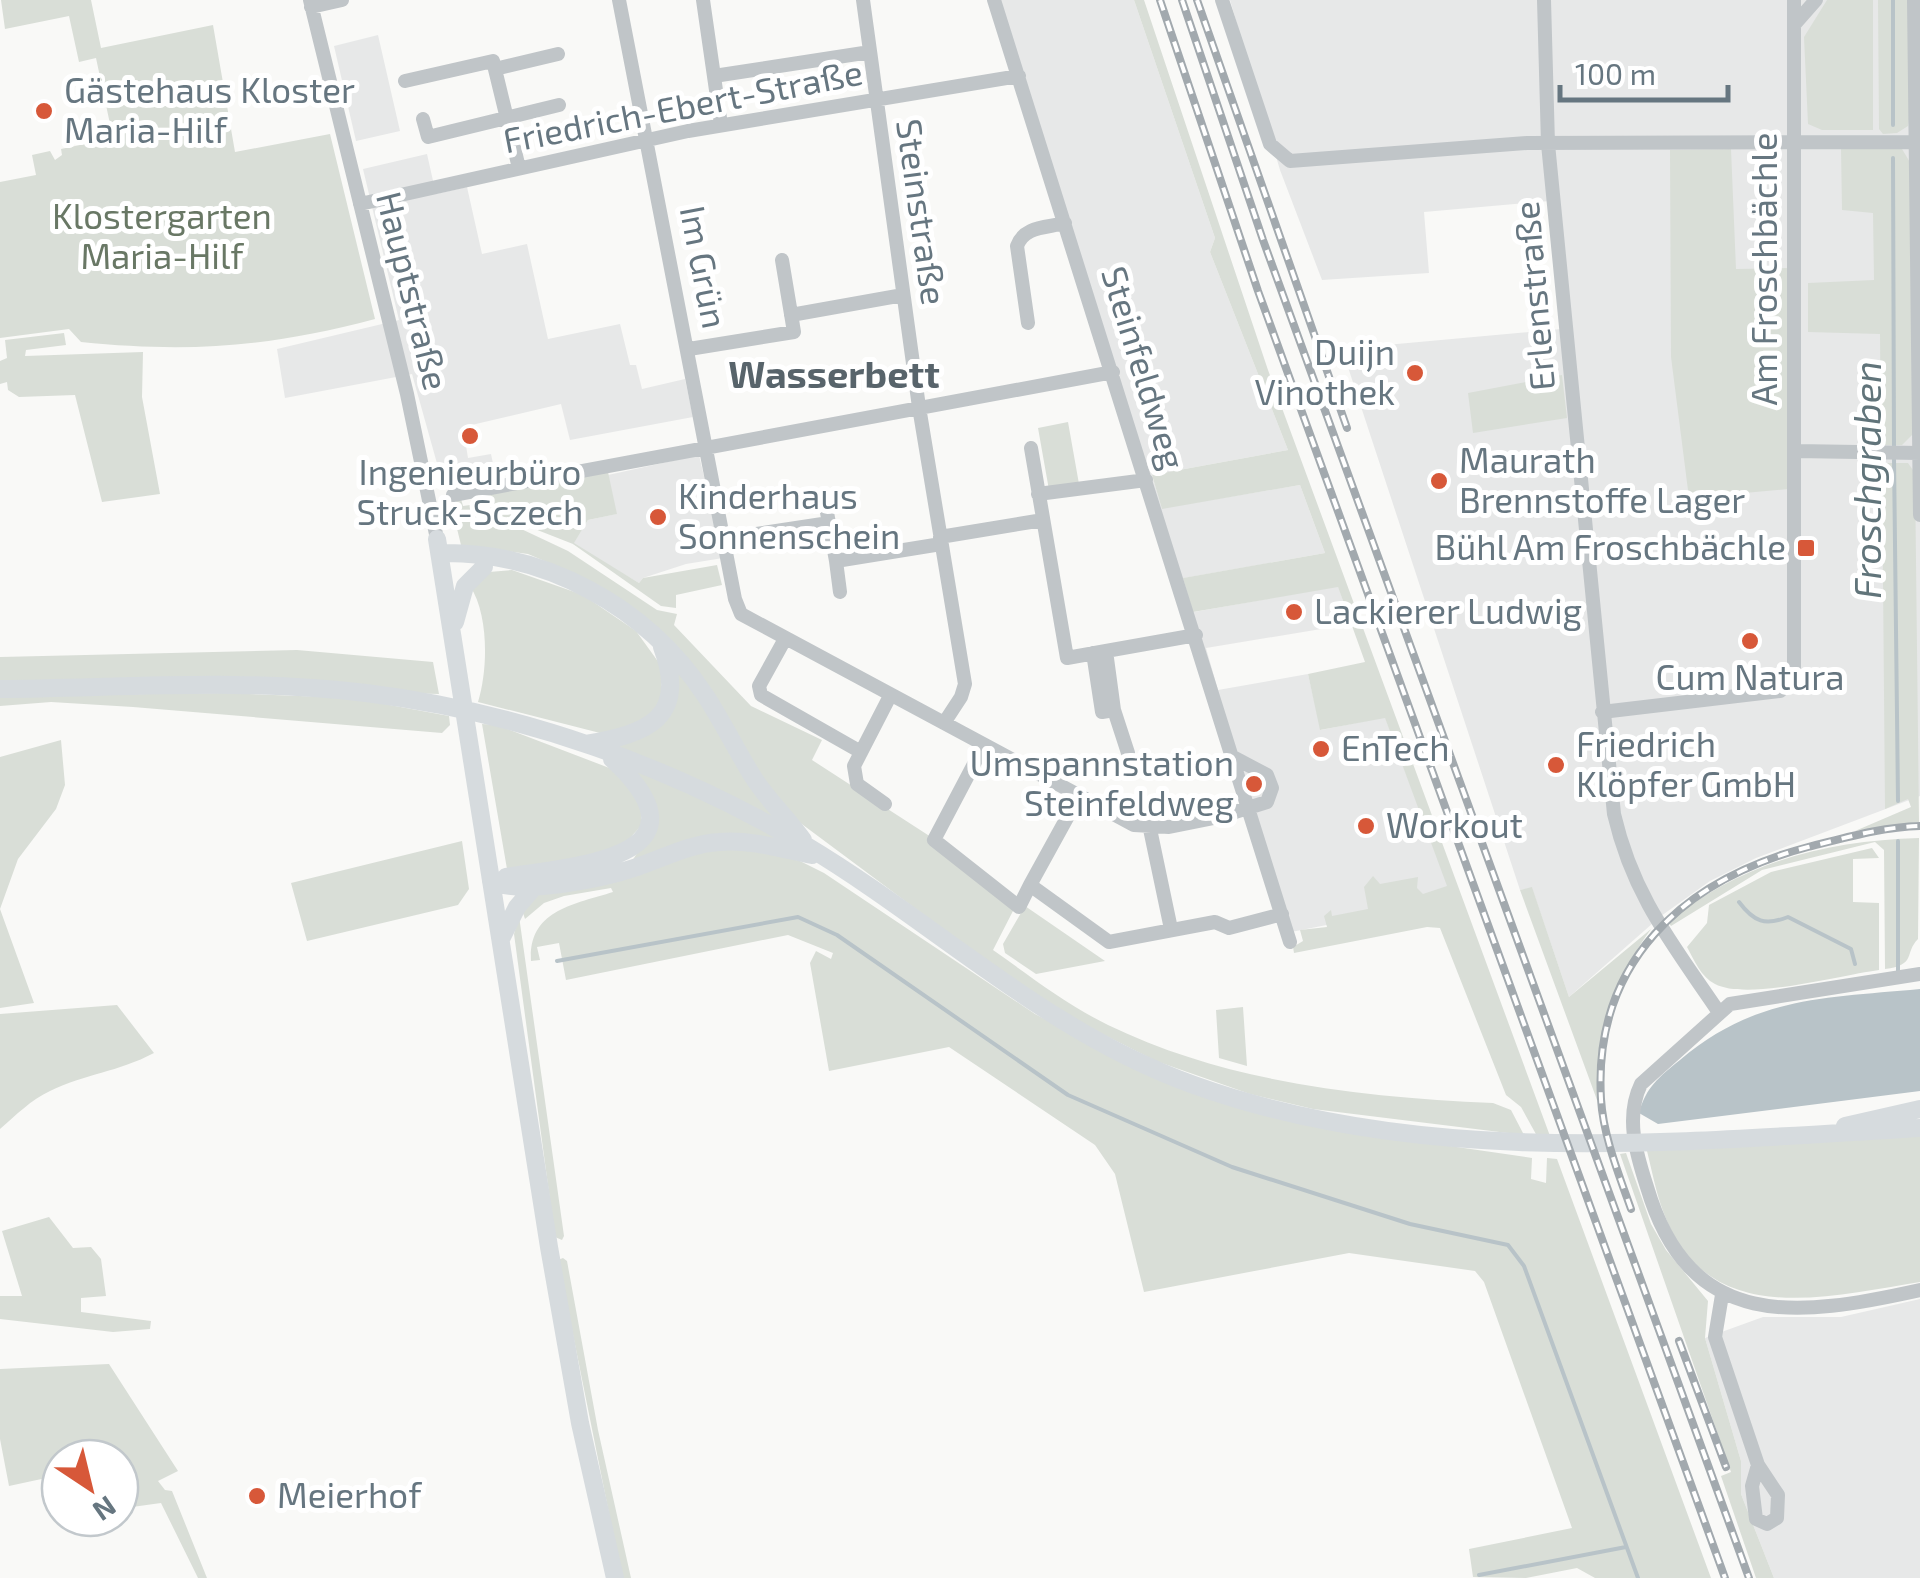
<svg xmlns="http://www.w3.org/2000/svg" width="1920" height="1578" viewBox="0 0 1920 1578" font-family="'Exo 2',sans-serif">
  <style>
    .built { fill: #e7e8e8 }
    .green { fill: #d9ded7 }
    .water { fill: #b8c3c8 }
    .lines { fill: none; stroke-linecap: round; stroke-linejoin: round }
    .stream { stroke: #b8c3c8; stroke-width: 4 }
    .minor { stroke: #c0c5c8; stroke-width: 14 }
    .major { stroke: #d6dbde; stroke-width: 18 }
    .rail-casing { stroke: #a2a9ae; stroke-width: 8 }
    .rail { stroke: #fff; stroke-width: 4; stroke-dasharray: 11; stroke-linecap: butt }
    .poi-dot { fill: #d75839; stroke: #fff; stroke-width: 4 }
    .labels { text-anchor: middle; stroke-width: 10; stroke-linejoin: round; paint-order: stroke }
    .poi-label { font-size: 35px; fill: #667680; stroke: #fff; text-anchor: start }
    .street-label { font-size: 35px; fill: #667680; stroke: #fff }
    .park-label { font-size: 35px; fill: #697865; stroke: #fff }
    .neighbourhood-label { font-size: 38px; font-weight: bold; fill: #58646b; stroke: #fff }
    .water-label { font-size: 38px; font-style: italic; fill: #61747a; stroke: #fff }
  </style>
  <rect width="100%" height="100%" fill="#f9f9f7"/>
  <path class="built" d="M993 0H1134L1215 238 1210 252 1288 450 1152 475 1162 508 1300 485 1325 553 1184 578 1194 612 1338 586 1351 624 1206 648 1218 690 1308 674 1321 730 1385 717 1453 900 1281 934Z
    M1230 0H1920V796L1756 858 1710 881 1661 916 1569 997 1532 888 1520 890 1342 349 1561 329 1550 201 1424 212 1429 273 1322 280 1280 170Z
    M378 35 400 131 356 141 334 46Z
    M427 154 436 194 467 187 482 254 527 244 548 339 620 324 630 365H636L642 389 685 379 693 417 570 440 561 404 463 427 468 458 491 454 497 483 450 492 438 467 412 374 285 398 277 349 399 320 363 169Z
    M699 455 723 558 686 564 643 578 639 583 573 544 588 520 616 514 608 475Z
    M1920 1299V1578H1774L1741 1494V1461L1705 1338 1763 1317H1841Z"/>
  <path class="green" d="M1 0H91L101 48 213 25 235 152 330 134 375 319C269 347 190 353 81 342L69 329 0 338V182L36 175 32 155 50 151 55 160 62 155 61 149 113 138 96 58 79 62 69 16 5 29Z
    M1134 0H1144L1268 370 1550 1136H1537L1521 1107 1506 1095 1440 928 1427 927 1294 953 1293 947 1303 941 1300 930 1327 927 1324 916 1331 910 1332 916 1368 909 1364 887 1373 876 1380 884 1418 877 1417 888 1423 894 1447 886 1385 718 1320 730 1308 674 1365 662 1338 587 1193 612 1183 578 1325 553 1300 485 1162 509 1152 475 1288 450 1210 252 1215 238Z
    M1827 0H1873V130H1822L1808 124 1804 37Z
    M1878 0H1908L1910 113 1908 126 1897 133 1883 134 1879 129Z
    M1841 148 1902 149 1911 164 1913 434 1902 445H1881L1880 334 1808 332V283L1874 280 1873 213 1842 210Z
    M1731 149 1736 269 1788 268 1789 489 1689 498 1671 357 1670 150Z
    M64 333 66 345 26 350 25 356 143 352 142 397 160 494 102 502 75 395 19 397 8 390 7 382 0 384V361L7 358 5 340Z
    M1562 375 1567 418 1473 433 1468 393Z
    M1068 422 1079 484 1049 490 1038 428Z
    M1882 463H1908L1915 473 1919 822 1855 831 1911 807 1908 799 1885 809Z
    M608 472 617 514 588 520 574 543 639 583 643 578 717 565 722 585 676 595V608L661 606 573 544 476 506 475 495Z
    M461 499 463 506 470 505 568 551 657 610 677 614 674 625 751 706 822 740 812 760 931 837 1014 909 993 950C1030 976 1067 1005 1108 1025 1228 1083 1362 1097 1493 1103L1511 1110 1524 1135 1313 1109 1250 1094 1156 1061 1045 1005 791 816 769 793 701 681 575 574 528 554 461 545 451 504Z
    M512 570 583 595 636 631 662 667 661 701 644 722 604 734 478 702C488 670 489 615 470 586L489 572Z
    M297 650 433 662 439 694 0 682V657Z
    M675 666 788 827 609 745 648 733Z
    M223 693 352 698 449 716 450 725 442 733 133 707 51 702 0 706V696Z
    M482 724 497 725 612 769 641 801V826L617 852 507 869Z
    M61 740 65 785 56 809 18 859 0 909 34 1003 0 1008V757Z
    M631 768 701 797 787 843 632 861 647 838Z
    M1919 838 1918 939C1904 953 1917 965 1885 969L1884 850 1875 842 1762 870 1671 926 1668 922C1742 862 1825 841 1919 838Z
    M462 841 469 889 458 905 307 941 291 883Z
    M740 846 800 861 824 873 1035 1014 1163 1080 1450 1146 1532 1158 1531 1179 1546 1183 1547 1158 1557 1159 1711 1578H1595L1577 1568 1526 1578 1473 1577 1469 1549 1572 1528 1484 1282 1475 1271 1349 1253 1144 1292 1115 1174 1095 1145 949 1047 829 1071 810 963 816 951 831 959 833 953 788 935 566 980 559 943 537 947 540 960 531 961C528 910 575 904 613 892L611 888 564 896 544 903 525 919 521 907 531 896 684 854Z
    M1872 848 1879 858 1853 859V902L1879 903V970C1841 975 1747 1001 1715 984 1701 977 1694 960 1687 947L1707 923 1709 905 1771 872Z
    M1532 887 1569 997 1651 929C1612 983 1598 1033 1597 1100L1520 890Z
    M1025 906 1105 961 1036 974 1005 953 1003 944Z
    M519 916 564 1236 562 1240 555 1237 514 934Z
    M117 1005 154 1053C118 1072 85 1074 50 1091 32 1099 15 1116 0 1129V1014Z
    M1243 1007 1247 1066 1219 1058 1216 1010Z
    M1920 1136V1282C1825 1297 1706 1330 1663 1211 1656 1192 1652 1171 1647 1151Z
    M1626 1153 1651 1224 1666 1250 1708 1301 1705 1338 1741 1461V1494L1774 1578H1756L1721 1476 1731 1472 1620 1154Z
    M49 1217 73 1248 91 1247 101 1259 106 1296 81 1298V1312L151 1321 150 1329 113 1332 0 1319V1296H22L2 1231Z
    M563 1258 567 1261 598 1430 631 1578H622L558 1260Z
    M109 1364 178 1471 158 1481 165 1490 172 1491 207 1578H198L161 1503 132 1507 126 1489 120 1490V1458H60V1475L9 1486 0 1439V1369Z"/>
  <path class="water" d="M1920 989V1091L1658 1124 1639 1113C1646 1087 1659 1077 1680 1060 1755 996 1826 998 1920 989Z"/>
  <g class="lines">
    <path class="stream" d="M1893 0V125
      M1893 158 1894 449
      M1894 458 1898 801
      M1898 841V971
      M1739 902C1754 922 1765 926 1788 917L1851 949 1855 964
      M557 961 798 917 837 935 1068 1095 1232 1167 1410 1224 1508 1245 1524 1266 1638 1578
      M1479 1575 1626 1547"/>
    <path class="minor" d="M310 0 407 394 437 539
      M619 0 735 599 741 614 1134 825 1169 827 1219 817 1267 802 1272 788 1267 775 1231 756
      M703 0 721 125
      M863 0 919 407 965 684 961 697 944 723
      M994 0 1290 942
      M1222 0 1270 144 1290 161 1527 143 1916 142
      M1544 0 1548 144 1614 814C1633 896 1672 943 1718 1011
      M1914 0 1920 515
      M311 7 342 0
      M1794 25 1816 0
      M495 69 558 54
      M714 76 870 52
      M405 81 493 61 519 168
      M423 119 428 137 559 105
      M360 204 688 131 1019 76
      M791 315 903 295
      M1028 323 1017 246C1024 226 1046 228 1065 223
      M689 349 794 332 782 260
      M1031 448 1067 658 1106 651 1114 710 1128 753
      M1796 451 1919 453
      M1038 494 1146 480
      M453 495 1113 372
      M825 502 829 523
      M940 537 1043 520
      M723 539 829 523 836 561 941 544
      M836 561 840 592
      M785 639 759 686 761 695 861 752
      M1106 651 1196 635
      M1093 653 1102 712 1114 710
      M1602 712 1780 691 1794 678V0
      M984 745 934 840 1019 907 1030 885 1109 942 1215 922 1229 928 1282 914
      M885 804 857 784 854 766 890 696
      M1150 829 1171 929
      M1030 885 1079 796
      M1920 974 1730 1004 1641 1084C1625 1117 1636 1153 1647 1187 1690 1333 1798 1317 1920 1290
      M1722 1295 1715 1337 1758 1465 1778 1495 1777 1518 1767 1524 1756 1519 1752 1486 1758 1465"/>
    <path class="major" d="M437 539 549 1247 580 1423 615 1578
      M440 553C545 551 647 607 705 695 723 722 737 752 755 780 769 801 788 819 803 840
      M455 622 465 586 484 567
      M0 689C121 688 246 678 366 693 520 712 672 766 805 845 937 924 1046 1032 1194 1085 1424 1168 1680 1142 1920 1128
      M586 744C647 734 689 718 662 647
      M506 877C574 866 719 858 612 759
      M491 881C520 896 605 878 637 867 664 858 689 844 719 842 750 839 781 849 812 855
      M501 939 517 907 535 886
      M1845 1126 1920 1109"/>
    <g class="rail-casing">
      <path id="rail" d="M1160 0 1258 291 1725 1578
        M1182 0 1263 240 1749 1578
        M1197 0 1347 428
        M1631 1209C1619 1175 1603 1135 1601 1099 1593 962 1683 880 1808 847 1845 838 1881 827 1920 826
        M1679 1341 1726 1467"/>
    </g>
    <use href="#rail" class="rail"/>
  </g>
  <g class="poi-dot">
    <circle cx="44" cy="111" r="10"/>
    <circle cx="1415" cy="373" r="10"/>
    <circle cx="470" cy="436" r="10"/>
    <circle cx="1439" cy="481" r="10"/>
    <circle cx="658" cy="517" r="10"/>
    <rect x="1796" y="538" width="20" height="20" rx="5"/>
    <circle cx="1294" cy="612" r="10"/>
    <circle cx="1750" cy="641" r="10"/>
    <circle cx="1321" cy="749" r="10"/>
    <circle cx="1556" cy="765" r="10"/>
    <circle cx="1254" cy="784" r="10"/>
    <circle cx="1366" cy="826" r="10"/>
    <circle cx="257" cy="1496" r="10"/>
  </g>
  <g class="labels">
    <g class="poi-label">
      <text x="64" y="103">Gästehaus Kloster<tspan x="64" dy="40">Maria-Hilf</tspan></text>
      <text x="1395" y="365" text-anchor="end">Duijn<tspan x="1395" dy="40">Vinothek</tspan></text>
      <text x="1459" y="473">Maurath<tspan x="1459" dy="40">Brennstoffe Lager</tspan></text>
      <text x="470" y="485" text-anchor="middle">Ingenieurbüro<tspan x="470" dy="40">Struck-Sczech</tspan></text>
      <text x="678" y="509">Kinderhaus<tspan x="678" dy="40">Sonnenschein</tspan></text>
      <text x="1786" y="560" text-anchor="end">Bühl Am Froschbächle</text>
      <text x="1314" y="624">Lackierer Ludwig</text>
      <text x="1750" y="690" text-anchor="middle">Cum Natura</text>
      <text x="1576" y="757">Friedrich<tspan x="1576" dy="40">Klöpfer GmbH</tspan></text>
      <text x="1341" y="761">EnTech</text>
      <text x="1234" y="776" text-anchor="end">Umspannstation<tspan x="1234" dy="40">Steinfeldweg</tspan></text>
      <text x="1386" y="838">Workout</text>
      <text x="277" y="1508">Meierhof</text>
    </g>
    <g class="street-label">
      <text transform="translate(683 107) rotate(-11)" y="12">Friedrich-Ebert-Straße</text>
      <text transform="translate(921 212) rotate(82)" y="12">Steinstraße</text>
      <text transform="translate(703 267) rotate(79)" y="12">Im Grün</text>
      <text transform="translate(1765 269) rotate(-90)" y="12">Am Froschbächle</text>
      <text transform="translate(412 291) rotate(76)" y="12">Hauptstraße</text>
      <text transform="translate(1535 296) rotate(-95)" y="12">Erlenstraße</text>
      <text transform="translate(1143 368) rotate(73)" y="12">Steinfeldweg</text>
    </g>
    <g class="park-label">
      <text x="162" y="229">Klostergarten<tspan x="162" dy="40">Maria-Hilf</tspan></text>
    </g>
    <g class="neighbourhood-label">
      <text x="834" y="388">Wasserbett</text>
    </g>
    <g class="water-label">
      <text transform="translate(1868 480) rotate(-90)" y="13">Froschgraben</text>
    </g>
  </g>
  <g transform="translate(90 1488) rotate(145)"><circle r="48" fill="#ffffff" stroke="#c2c8cc" stroke-width="2.5"/>
  <path d="M0-8L18 38L0 25L-18 38Z" fill="#d75839"/>
  <text y="-15" font-size="28" font-weight="bold" text-anchor="middle" fill="#667680">N</text>
  </g>
  <path d="M1560 85v15h168v-15" fill="none" stroke="#667680" stroke-width="5"/>
  <text x="1575" y="85" font-size="30" fill="#667680" stroke="#ffffff" stroke-width="8" paint-order="stroke">100 m</text>
</svg>
